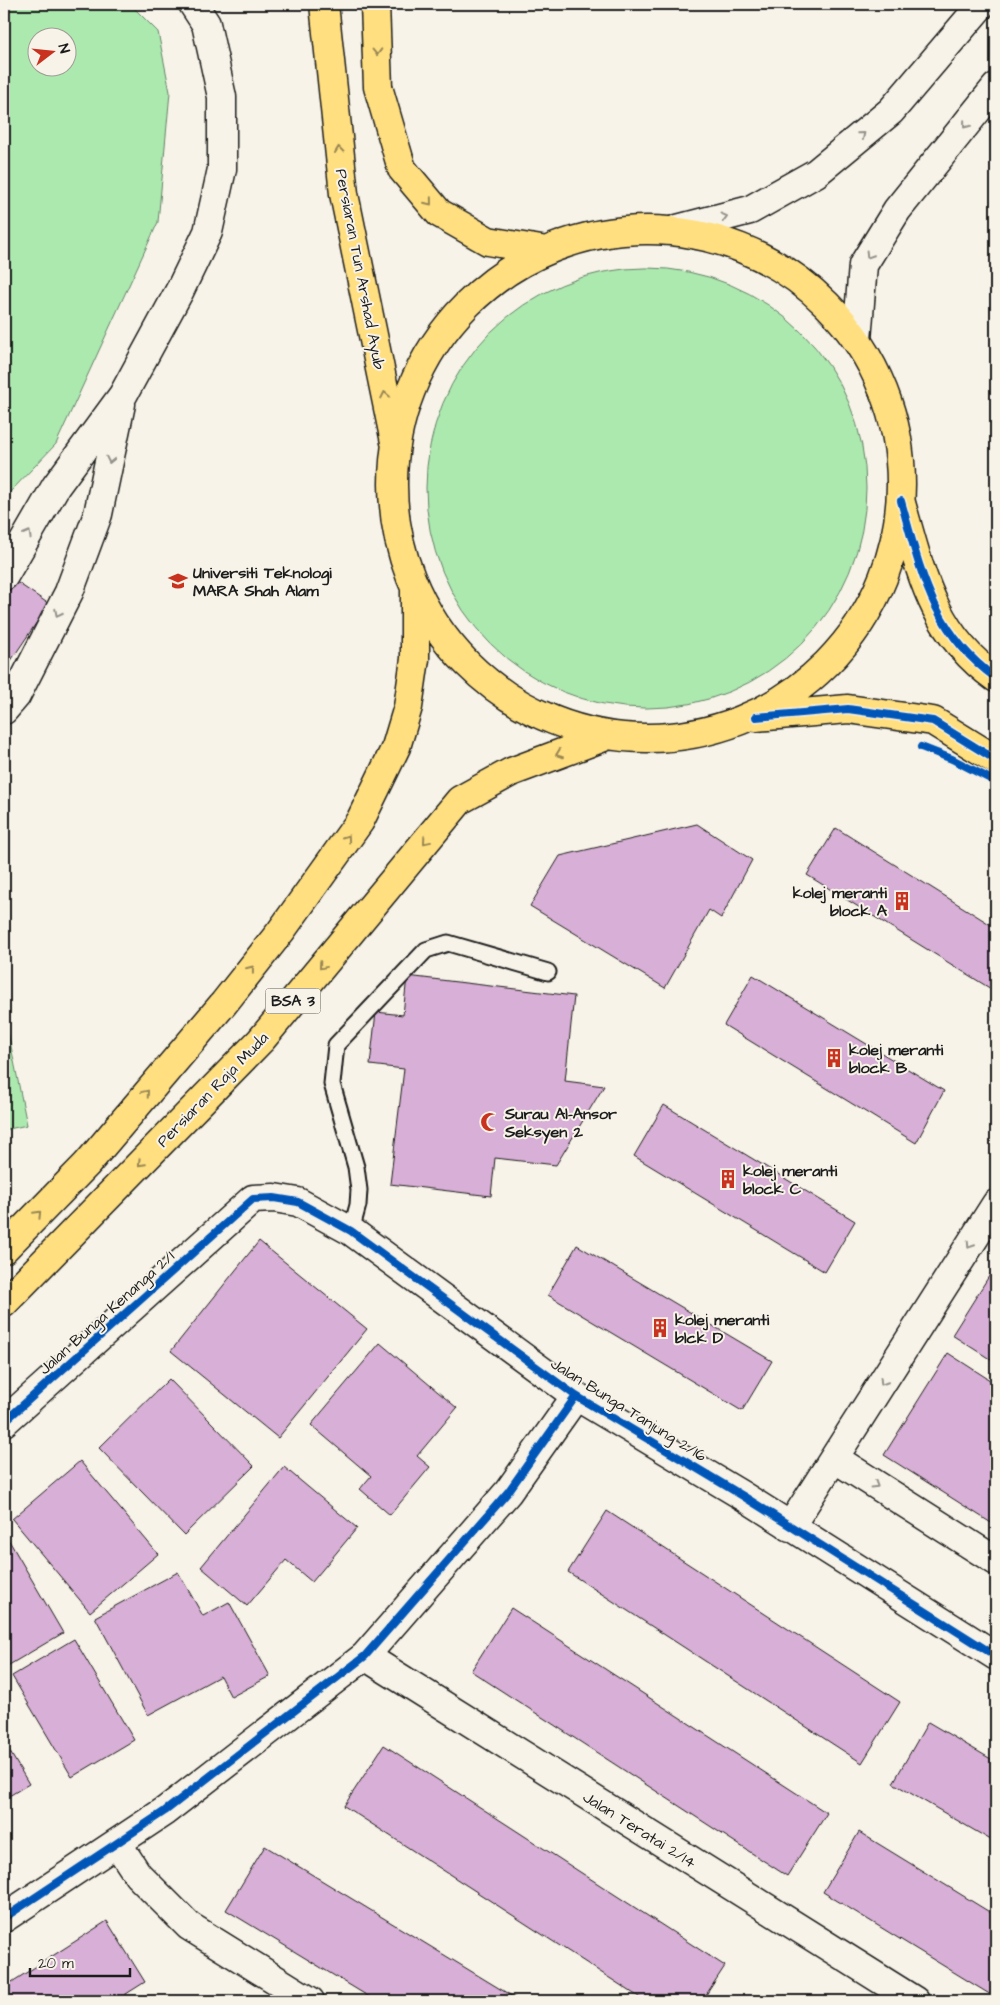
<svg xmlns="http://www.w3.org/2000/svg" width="1000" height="2005" viewBox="0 0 1000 2005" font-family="'Architects Daughter',sans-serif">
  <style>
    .green { fill: #ace9af; stroke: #648266; fill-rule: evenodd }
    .building { fill: #d8afd6; stroke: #1c1c1c }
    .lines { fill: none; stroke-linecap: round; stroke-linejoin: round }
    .service-casing { stroke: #1c1c1c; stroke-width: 19 }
    .minor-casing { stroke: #1c1c1c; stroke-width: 31 }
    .tertiary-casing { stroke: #1c1c1c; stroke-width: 31 }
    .secondary-casing { stroke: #1c1c1c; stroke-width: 31 }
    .primary-casing { stroke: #1c1c1c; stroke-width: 31 }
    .service { stroke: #f7f3e8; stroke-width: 15 }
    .minor { stroke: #f7f3e8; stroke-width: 28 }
    .tertiary { stroke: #f7f3e8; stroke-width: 28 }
    .secondary { stroke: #f7f3e8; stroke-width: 28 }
    .primary { stroke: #ffdf80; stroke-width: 28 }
    .cycleway-casing { stroke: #f7f3e8; stroke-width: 11 }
    .cycleway { stroke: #0057b8; stroke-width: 8 }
    .oneway { stroke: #998753 }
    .oneway2 { stroke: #94928c }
    .labels { text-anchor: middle; stroke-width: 4; stroke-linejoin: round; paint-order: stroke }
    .shield { fill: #f7f3e8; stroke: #5e5c59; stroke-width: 1 }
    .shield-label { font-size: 15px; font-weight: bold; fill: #1c1c1c }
    .street-label { font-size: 16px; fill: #1c1c1c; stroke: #f7f3e8 }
    .poi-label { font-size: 16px; font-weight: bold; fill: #1c1c1c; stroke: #f7f3e8; text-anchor: start }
  </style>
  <rect width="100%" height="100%" fill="#f7f3e8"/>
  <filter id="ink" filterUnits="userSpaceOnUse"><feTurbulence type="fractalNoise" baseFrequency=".02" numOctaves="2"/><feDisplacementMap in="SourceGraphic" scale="10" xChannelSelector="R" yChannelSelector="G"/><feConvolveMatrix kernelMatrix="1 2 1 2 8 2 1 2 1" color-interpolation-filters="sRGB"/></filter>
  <g filter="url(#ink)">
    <path class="green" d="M4 4H130L158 32 170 92 158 222 56 444 10 492 4 502ZM38 38H68V68H38Z
      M426 488a220 220 0 1 1 440 0a220 220 0 1 1-440 0Z
      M4 1012 27 1125 4 1130Z"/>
    <path class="building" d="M15 581 49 604 8 665 4 662V598Z
      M697 824 752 860 721 918 709 910 665 988 530 906 560 856Z
      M836 828 996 928V992L807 875Z
      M753 975 944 1091 916 1143 724 1025Z
      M407 976 574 996 565 1081 604 1086 556 1165 495 1158 491 1196 390 1184 404 1069 370 1065 376 1012 403 1015Z
      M664 1105 855 1221 825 1272 634 1156Z
      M259 1241 367 1329 278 1438 171 1351Z
      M577 1245 772 1361 742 1411 548 1295Z
      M996 1265V1363L952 1335Z
      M380 1343 457 1408 417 1456 430 1467 390 1515 360 1489 371 1476 311 1425Z
      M948 1353 996 1384V1526L884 1455Z
      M169 1379 254 1466 184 1535 99 1448Z
      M80 1461 158 1554 90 1612 12 1519Z
      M284 1467 357 1528 312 1582 286 1560 247 1606 201 1567Z
      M607 1511 900 1702 862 1763 568 1572Z
      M4 1532 63 1633 4 1668Z
      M178 1572 203 1616 229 1602 270 1676 231 1697 220 1676 148 1715 95 1617Z
      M511 1608 827 1813 787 1876 471 1671Z
      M74 1639 134 1740 72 1777 12 1676Z
      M928 1722 996 1762V1843L893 1783Z
      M4 1742 29 1784 4 1799Z
      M384 1745 725 1966 702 2001H645L344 1806Z
      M859 1832 996 1916V1998L823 1892Z
      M265 1846 520 2001H376L226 1910Z
      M107 1921 145 1982 115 2001H4V1987Z
      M762 1994 775 2001H758Z"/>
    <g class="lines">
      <g class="service-casing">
        <path id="service" d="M351 1231 358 1205 359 1190 356 1167 332 1084 336 1045 426 950 448 943 548 972"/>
      </g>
      <g class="minor-casing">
        <path id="minor" d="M4 1422 253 1199 274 1198 298 1202 351 1231 576 1396 743 1496 996 1656
          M834 1458 996 1561
          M790 1527 996 1204
          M365 1656 915 2001
          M117 1843 138 1875 189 1926 310 2001
          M4 1918 165 1811 365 1656 508 1492 576 1396"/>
      </g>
      <g class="tertiary-casing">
        <path id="tertiary" d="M4 576 56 486 123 395 180 290 208 232 222 169V97L206 24 193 4
          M4 710 16 696 69 592 98 514 121 404"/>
      </g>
      <g class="secondary-casing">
        <path id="secondary" d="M677 229 750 210 816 173 891 111 982 4
          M857 340 863 265 897 210 996 87"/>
      </g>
      <g class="primary-casing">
        <path id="primary" d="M324 4 344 194 395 442
          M375 4 378 87 402 169 439 213 488 241 541 250
          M393 484a254 254 0 1 1 508 0a254 254 0 1 1-508 0Z
          M901 503C921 573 933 634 996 678
          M756 717 848 709 933 721 996 760
          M4 1249 87 1164 224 1003 281 931 360 821 396 747 408 707 415 659V591
          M4 1303 261 1040 460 800 511 772 604 737"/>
      </g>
      <use href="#service" class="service"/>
      <use href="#minor" class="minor"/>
      <use href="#tertiary" class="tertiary"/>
      <use href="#secondary" class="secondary"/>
      <use href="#primary" class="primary"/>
      <g class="cycleway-casing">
        <path id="cycleway" d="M901 501C921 572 933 633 996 678
          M756 717 848 709 933 721 996 760
          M921 747 952 759 996 782
          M4 1422 253 1199 274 1198 298 1202 351 1231 576 1396 743 1496 996 1656
          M4 1918 165 1811 365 1656 508 1492 576 1396"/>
      </g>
      <use href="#cycleway" class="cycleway"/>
    </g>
    <defs><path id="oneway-chevron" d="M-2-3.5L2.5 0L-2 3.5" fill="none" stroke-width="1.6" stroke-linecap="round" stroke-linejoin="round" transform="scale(1.25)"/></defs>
    <g class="oneway">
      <use href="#oneway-chevron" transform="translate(377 52) rotate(89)"/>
      <use href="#oneway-chevron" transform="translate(339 150) rotate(-96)"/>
      <use href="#oneway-chevron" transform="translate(429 202) rotate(51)"/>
      <use href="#oneway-chevron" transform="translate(385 395) rotate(-102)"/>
      <use href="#oneway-chevron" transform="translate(559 754) rotate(159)"/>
      <use href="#oneway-chevron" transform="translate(347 838) rotate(-55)"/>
      <use href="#oneway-chevron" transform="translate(426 841) rotate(130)"/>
      <use href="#oneway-chevron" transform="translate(322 966) rotate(130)"/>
      <use href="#oneway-chevron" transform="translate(251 969) rotate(-52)"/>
      <use href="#oneway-chevron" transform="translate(146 1093) rotate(-50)"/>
      <use href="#oneway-chevron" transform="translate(141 1163) rotate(134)"/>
      <use href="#oneway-chevron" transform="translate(38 1214) rotate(-46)"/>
    </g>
    <g class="oneway2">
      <use href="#oneway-chevron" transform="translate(966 125) rotate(129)"/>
      <use href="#oneway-chevron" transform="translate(862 135) rotate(-40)"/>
      <use href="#oneway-chevron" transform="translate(724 217) rotate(-15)"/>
      <use href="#oneway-chevron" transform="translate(869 255) rotate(122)"/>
      <use href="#oneway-chevron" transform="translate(110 460) rotate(102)"/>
      <use href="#oneway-chevron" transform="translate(28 534) rotate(-60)"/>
      <use href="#oneway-chevron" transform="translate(58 613) rotate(117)"/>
      <use href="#oneway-chevron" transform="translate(970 1245) rotate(123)"/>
      <use href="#oneway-chevron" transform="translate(883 1382) rotate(122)"/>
      <use href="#oneway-chevron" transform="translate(875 1485) rotate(32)"/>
    </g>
  </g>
  <defs>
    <g id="university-bare" transform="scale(1.5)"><path d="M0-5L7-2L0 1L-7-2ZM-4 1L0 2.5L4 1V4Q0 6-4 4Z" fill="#c8321e" stroke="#f7f3e8" stroke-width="2.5" paint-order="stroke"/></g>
    <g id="building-bare" transform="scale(1.5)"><path d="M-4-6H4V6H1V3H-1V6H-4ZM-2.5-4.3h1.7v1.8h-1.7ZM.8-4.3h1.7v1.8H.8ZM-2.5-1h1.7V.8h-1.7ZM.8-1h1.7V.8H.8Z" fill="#c8321e" stroke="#f7f3e8" stroke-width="2.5" paint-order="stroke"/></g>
    <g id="mosque-bare" transform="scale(1.5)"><path d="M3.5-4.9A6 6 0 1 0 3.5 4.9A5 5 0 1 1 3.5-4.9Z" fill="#c8321e" stroke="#f7f3e8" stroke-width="2.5" paint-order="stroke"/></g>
  </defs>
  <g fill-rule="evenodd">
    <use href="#university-bare" x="178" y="581"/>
    <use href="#building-bare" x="902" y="901"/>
    <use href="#building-bare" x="834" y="1058"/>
    <use href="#mosque-bare" x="490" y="1122"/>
    <use href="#building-bare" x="728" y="1179"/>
    <use href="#building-bare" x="660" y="1328"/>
  </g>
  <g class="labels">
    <rect class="shield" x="265.5" y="988.5" width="55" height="25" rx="4"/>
    <g class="shield-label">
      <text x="293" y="1006">BSA 3</text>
    </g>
    <g class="street-label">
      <text transform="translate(361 269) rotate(79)" y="6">Persiaran Tun Arshad Ayub</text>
      <text transform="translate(212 1089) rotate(-46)" y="6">Persiaran Raja Muda</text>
      <text transform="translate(106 1312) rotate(-42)" y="6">Jalan Bunga Kenanga 2/1</text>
      <text transform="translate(629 1409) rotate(32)" y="6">Jalan Bunga Tanjung 2/16</text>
      <text transform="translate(640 1829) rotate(32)" y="6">Jalan Teratai 2/14</text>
    </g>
    <g class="poi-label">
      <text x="193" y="578">Universiti Teknologi<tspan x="193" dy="18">MARA Shah Alam</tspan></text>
      <text x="887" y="898" text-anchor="end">kolej meranti<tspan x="887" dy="18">block A</tspan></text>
      <text x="849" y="1055">kolej meranti<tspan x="849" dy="18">block B</tspan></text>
      <text x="505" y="1119">Surau Al-Ansor<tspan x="505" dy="18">Seksyen 2</tspan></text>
      <text x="743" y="1176">kolej meranti<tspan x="743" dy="18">block C</tspan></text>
      <text x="675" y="1325">kolej meranti<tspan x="675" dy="18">blck D</tspan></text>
    </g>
  </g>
  <rect width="1000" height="2005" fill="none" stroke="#f7f3e8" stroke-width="20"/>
  <rect x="10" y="10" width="980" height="1985" fill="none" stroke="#1c1c1c" stroke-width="2" filter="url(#ink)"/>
  <g transform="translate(52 52) rotate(74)"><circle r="24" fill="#f7f3e8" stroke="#9f9d96"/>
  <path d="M0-4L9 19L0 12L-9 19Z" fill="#c8321e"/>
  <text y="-8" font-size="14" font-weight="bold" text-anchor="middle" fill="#1c1c1c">N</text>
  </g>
  <path d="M30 1968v8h100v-8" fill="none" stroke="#1c1c1c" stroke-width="2.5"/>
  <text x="38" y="1968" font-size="15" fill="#1c1c1c" stroke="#f7f3e8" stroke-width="4" paint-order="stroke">20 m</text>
</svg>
